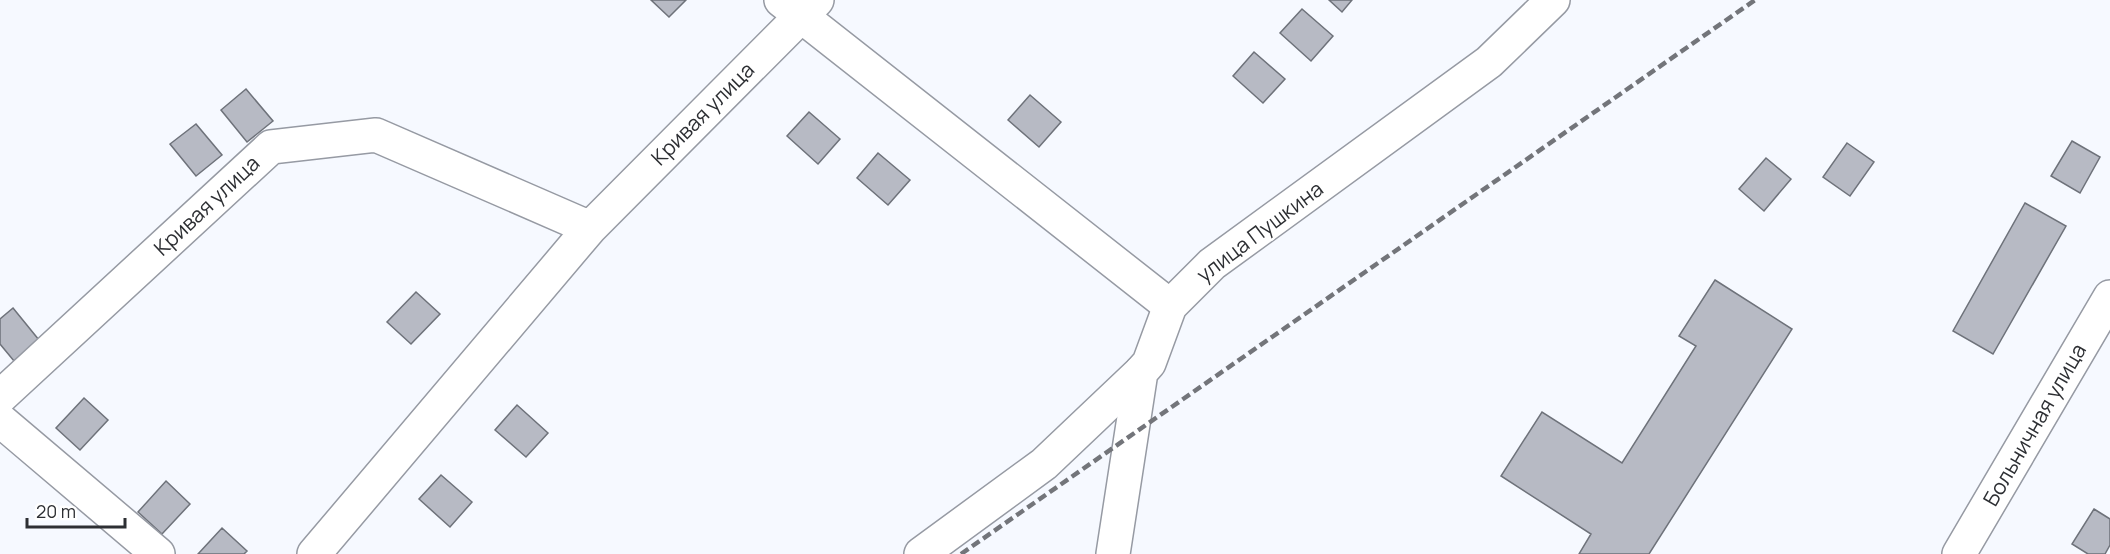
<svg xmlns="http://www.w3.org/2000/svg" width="2110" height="554" viewBox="0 0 2110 554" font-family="Manrope,sans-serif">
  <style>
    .building { fill: #b7bac4; stroke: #6e727a; stroke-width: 1.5 }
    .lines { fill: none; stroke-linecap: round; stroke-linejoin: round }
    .minor-casing { stroke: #969aa3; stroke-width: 36 }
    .major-casing { stroke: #969aa3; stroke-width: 36 }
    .minor { stroke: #fff; stroke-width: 33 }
    .major { stroke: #fff; stroke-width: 33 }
    .rail { stroke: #73757a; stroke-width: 4.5; stroke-dasharray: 9 4.5; stroke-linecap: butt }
    .labels { text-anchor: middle; stroke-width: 4.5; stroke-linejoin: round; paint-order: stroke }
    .street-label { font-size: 21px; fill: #2d2f33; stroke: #fff }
  </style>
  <rect width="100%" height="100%" fill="#f6f9ff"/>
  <path class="building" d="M651 0H686L669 17Z
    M1329 0H1352L1342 12Z
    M1302 9 1333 36 1311 61 1280 33Z
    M1254 52 1285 79 1263 103 1233 76Z
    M246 89 273 121 247 142 221 110Z
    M1030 95 1061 122 1039 147 1008 120Z
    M809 112 840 139 818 164 787 136Z
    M196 124 222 155 196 176 170 144Z
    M2072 141 2100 157 2080 193 2051 176Z
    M1847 143 1874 162 1850 196 1823 177Z
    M878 153 910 180 888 205 857 178Z
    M1766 158 1791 179 1764 211 1739 189Z
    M2025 203 2066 226 1993 354 1953 331Z
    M1715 280 1792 329 1649 554H1579L1591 534 1501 476 1542 412 1622 463 1696 346 1679 336Z
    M416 292 440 314 411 344 387 322Z
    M13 308 39 340 14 361 0 344V319Z
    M84 398 108 420 80 450 56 428Z
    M517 405 548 433 526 457 495 430Z
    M441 475 472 502 450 527 419 499Z
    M166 481 190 504 162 534 138 512Z
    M2094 509 2110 519V545L2105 554H2088L2072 544Z
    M222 528 247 551 244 554H198Z"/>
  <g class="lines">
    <g class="minor-casing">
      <path id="minor" d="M781 0 1170 306
        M0 397 271 147 376 135 590 228 817 0
        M0 420 158 554
        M314 554 590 228
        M921 554 1044 464 1141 372
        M1959 554 2110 297"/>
    </g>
    <g class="major-casing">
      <path id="major" d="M1113 554 1141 372 1149 363 1170 306 1212 264 1489 62 1553 0"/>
    </g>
    <use href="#minor" class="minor"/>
    <use href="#major" class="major"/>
    <path class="rail" d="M961 554 1755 0"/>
  </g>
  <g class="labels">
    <g class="street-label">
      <text transform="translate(703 114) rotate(-45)" y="7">Кривая улица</text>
      <text transform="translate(207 206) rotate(-43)" y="7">Кривая улица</text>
      <text transform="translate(1260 232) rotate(-37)" y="7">улица Пушкина</text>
      <text transform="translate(2035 425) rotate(-60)" y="7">Больничная улица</text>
    </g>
  </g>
  <path d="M27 518v9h98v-9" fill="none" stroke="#2d2f33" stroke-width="3"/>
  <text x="36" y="518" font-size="18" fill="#2d2f33" stroke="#ffffff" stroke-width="4.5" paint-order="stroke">20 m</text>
</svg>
